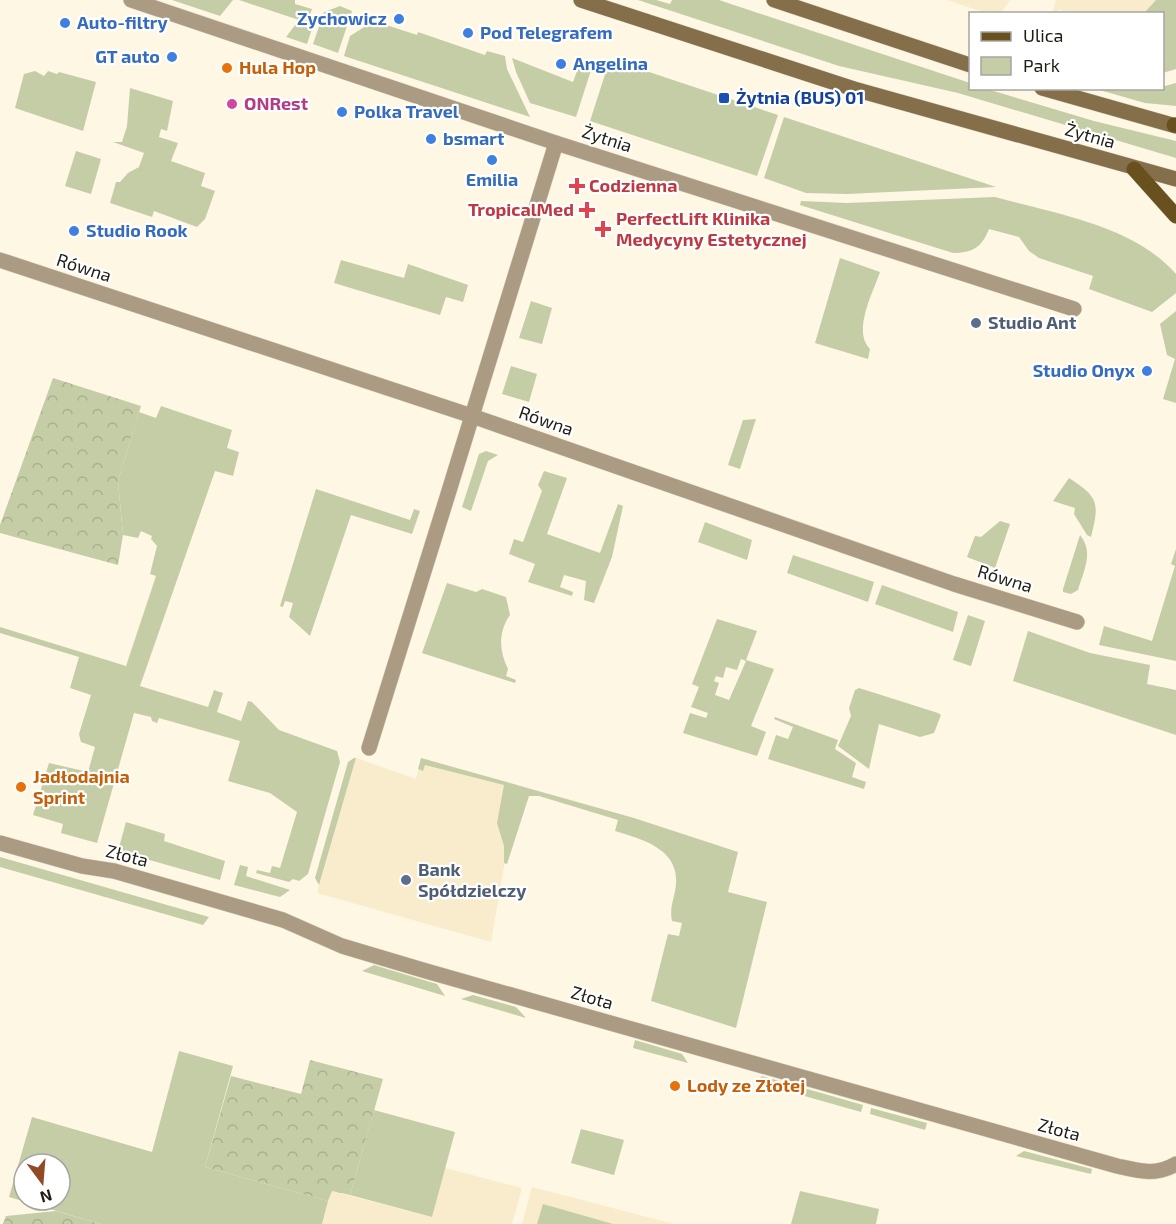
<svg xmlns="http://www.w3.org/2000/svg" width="1176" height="1224" viewBox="0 0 1176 1224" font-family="'Exo 2',sans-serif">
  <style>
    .built { fill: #f8eccd }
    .green { fill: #c5cda6; fill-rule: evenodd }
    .forest { fill: url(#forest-crowns) }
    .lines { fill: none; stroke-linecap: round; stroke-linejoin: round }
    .street-casing { stroke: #dbd4c3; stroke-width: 16 }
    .secondary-casing { stroke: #dbd4c3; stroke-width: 16 }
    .primary-casing { stroke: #dbd4c3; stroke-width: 16 }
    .street { stroke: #aa9b82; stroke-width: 15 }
    .secondary { stroke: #846f4a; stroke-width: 15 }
    .primary { stroke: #69501f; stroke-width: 15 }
    .shop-dot { fill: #3f7fe0; stroke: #fff; stroke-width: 2 }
    .food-dot { fill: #e8710a; stroke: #fff; stroke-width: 2 }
    .transit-dot { fill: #1a4fb4; stroke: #fff; stroke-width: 2 }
    .hotel-dot { fill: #d1479c; stroke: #fff; stroke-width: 2 }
    .health-dot { fill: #e0444e; stroke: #fff; stroke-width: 2 }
    .service-dot { fill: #5c6f8a; stroke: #fff; stroke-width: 2 }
    .labels { text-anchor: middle; stroke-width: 4.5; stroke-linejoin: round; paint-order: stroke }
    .shop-label { font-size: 18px; font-weight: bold; fill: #366cbe; stroke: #fff; text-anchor: start }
    .food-label { font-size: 18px; font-weight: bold; fill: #c56008; stroke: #fff; text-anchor: start }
    .transit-label { font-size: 18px; font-weight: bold; fill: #164399; stroke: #fff; text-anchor: start }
    .hotel-label { font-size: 18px; font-weight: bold; fill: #b23c85; stroke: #fff; text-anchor: start }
    .street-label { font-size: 18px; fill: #211d15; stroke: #fff }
    .health-label { font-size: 18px; font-weight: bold; fill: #be3a42; stroke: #fff; text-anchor: start }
    .service-label { font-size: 18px; font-weight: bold; fill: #4e5e75; stroke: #fff; text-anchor: start }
  </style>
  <defs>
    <pattern id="forest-crowns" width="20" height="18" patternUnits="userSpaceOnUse" patternTransform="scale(1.5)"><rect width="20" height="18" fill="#c5cda6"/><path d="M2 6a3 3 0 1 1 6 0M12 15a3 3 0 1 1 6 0" fill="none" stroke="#a9b08e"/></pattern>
  </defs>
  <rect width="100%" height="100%" fill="#fef7e4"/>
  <path class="built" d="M947 0H1010L1001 13 989 14Z
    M1056 0H1156L1144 13H1063L1061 9 1052 14Z
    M356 758 416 779 421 758 518 785 491 942 317 893Z
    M186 1162 328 1201 332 1191 431 1217 445 1168 522 1188 512 1224H168Z
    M532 1187 674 1224H522Z"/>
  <path class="green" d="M172 0H233L220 16Z
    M239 0H295V4L312 9 307 23 313 26 307 44 286 37 299 20Z
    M638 0H656L670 4 672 0H719L970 83V88L987 89 1094 121 1176 141V158L958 93 839 66Z
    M1156 0H1176V69L1163 73 1162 14 1144 13Z
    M340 6 352 11 338 53 313 44 324 12Z
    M377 19V22L417 35 418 32 485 55 487 51 505 56 507 69 530 117 344 56 350 36Z
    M512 58 573 82 581 60 593 64 576 117 530 103 516 72Z
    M610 59 778 115 757 176 590 121Z
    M35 71 44 76 48 71 57 74 59 72 96 82 83 131 15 108 24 74Z
    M1176 83V106L1145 103 1096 89 1150 90Z
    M130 88 173 101 167 131 161 129 159 137 178 143 171 161 205 173 201 186 215 191 205 219 197 227 154 211 152 217 110 203 116 182H120L128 173 139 167 144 153 113 142H122L127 126Z
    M784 117 996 187 847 194 806 193 764 178Z
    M76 151 101 159 91 194 65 186Z
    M995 197C1055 214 1133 225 1176 274V293L1152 312 1089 289 1093 276 1039 258 1029 251 1019 237 989 229C982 247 973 253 953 253L800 205 801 201 847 203Z
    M840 258 880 272C873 293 852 331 870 349L868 359 815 343Z
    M341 260 404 278 408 264 468 285 463 302 446 297 440 315 334 283Z
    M531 301 552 308 542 344 519 338Z
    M1176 311V403L1163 399 1175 359 1167 355 1160 324Z
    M511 366 537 374 529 402 502 394Z
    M161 406 232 430 227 448 239 452 233 476 215 471 140 686 208 707 214 690 223 693 217 712 241 721 248 701 252 702 279 730 337 751 340 762 308 874 299 881 293 879 289 882 256 873 257 870 270 873 272 866 280 868 297 812 270 793 228 781 240 741 159 718 157 723 152 721 151 717 134 713 97 843 61 833 63 824 33 815 49 763 88 772 95 747 81 742 79 734 91 695 70 688 79 657 0 633V627L126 666 156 576 150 574 157 546 151 539 152 536 141 531 138 538 123 535 118 481 139 412 156 418Z
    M756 419 740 469 728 465 743 420Z
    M486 451 498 455 488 461 471 511 462 507 479 454Z
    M544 471 567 478 547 534 600 553 618 504 623 506 612 557 594 603 584 600 586 581 564 575 560 587 573 592 572 596 528 582 535 564 509 554 514 539 523 542 542 491 538 485Z
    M1069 478C1098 497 1100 502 1091 537L1087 535 1074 514 1075 508 1053 501Z
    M316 489 410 520 414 509 420 511 412 534 351 515 310 636 289 617 293 603 285 601 283 607 280 606Z
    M1000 521 1010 524 995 568 967 557 975 536 981 537Z
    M705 522 752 540 747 560 698 542Z
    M1080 535C1094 552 1084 570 1078 590L1071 594 1063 592V589Z
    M1176 549V661L1099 645 1104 626 1152 641 1175 566 1171 564Z
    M793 555 874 582 868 602 787 573Z
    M447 583 476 592 482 589 506 597 510 615C498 632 499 651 508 669L506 676 516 680 515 683 422 653Z
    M882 585 958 612 953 632 875 604Z
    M968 615 985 621 971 666 953 660Z
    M717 619 757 631 746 660 774 669 751 726 766 732 757 756 683 733 690 713 706 718 708 713 691 707 699 687 692 684ZM741 659 746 661 729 700 715 695 719 683 714 681 716 676 723 678 726 667 737 670Z
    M1028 631 1090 653 1150 665 1147 684 1176 690V735L1013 681Z
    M859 688 938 713 941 715 934 733 920 737 879 724 869 769 838 746 851 716 849 708 855 690Z
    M775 717 838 740 835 749 856 763 852 777 866 782 864 789 768 759 776 735 788 739 793 727 774 719Z
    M354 758H356L319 885 315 878 348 762Z
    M421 758 634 818 738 852 728 892 767 902 736 1028 651 1001 668 934 679 936 682 923 672 921C669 907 675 898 676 884 679 849 642 839 615 831L618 820 539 796H529L507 864 504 863V846L497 823 504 785 425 765 423 771 418 769Z
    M126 822 165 834 164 841 225 861 220 880 118 851Z
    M0 857 209 917 203 925 0 867Z
    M240 865 248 867 246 876 290 890 280 897 234 885Z
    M374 965 437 984 445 996 362 971Z
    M473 995 516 1007 526 1018 461 999Z
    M635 1040 682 1054 688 1063 633 1048Z
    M179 1051 233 1066 205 1167 328 1201 322 1224H101L9 1197 32 1117 152 1152ZM24 1164H60V1200H24Z
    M762 1076 863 1105 861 1112 755 1082Z
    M871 1108 927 1123 925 1130 870 1114Z
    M374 1110 455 1132 432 1217 350 1195Z
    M581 1129 624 1140 614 1175 571 1163Z
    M1024 1151 1092 1169 1091 1174 1016 1156Z
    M800 1191 879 1209 876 1224H791Z
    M543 1204 613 1224H537Z"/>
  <path class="forest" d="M53 378 141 406 118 481 123 535 118 565 0 533V525Z
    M310 1060 383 1079 350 1195 332 1191 328 1201 205 1167 231 1076 301 1094Z
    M56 1211 101 1224H3L6 1216Z"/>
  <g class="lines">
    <g class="street-casing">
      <path id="street" d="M131 0 556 143 1074 309
        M0 260 472 416 954 584 1077 622
        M369 748C433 547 493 344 556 143
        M0 843 82 866 114 871 283 920 342 946 426 971 1117 1166C1139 1171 1156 1176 1176 1164"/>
    </g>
    <g class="secondary-casing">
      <path id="secondary" d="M581 0 854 89 1176 179
        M774 0 970 65
        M1042 88 1176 126"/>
    </g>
    <g class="primary-casing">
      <path id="primary" d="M1174 125H1176
        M1134 169 1176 216"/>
    </g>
    <use href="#street" class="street"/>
    <use href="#secondary" class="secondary"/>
    <use href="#primary" class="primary"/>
  </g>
  <g class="shop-dot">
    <circle cx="399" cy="19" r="6"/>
    <circle cx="65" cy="23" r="6"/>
    <circle cx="468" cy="33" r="6"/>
    <circle cx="172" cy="57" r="6"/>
    <circle cx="561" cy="64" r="6"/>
    <circle cx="342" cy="112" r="6"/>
    <circle cx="431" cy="139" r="6"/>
    <circle cx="492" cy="160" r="6"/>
    <circle cx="74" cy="231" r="6"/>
    <circle cx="1147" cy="371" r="6"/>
  </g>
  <g class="food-dot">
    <circle cx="227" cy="68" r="6"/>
    <circle cx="21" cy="787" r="6"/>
    <circle cx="675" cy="1086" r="6"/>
  </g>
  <rect class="transit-dot" x="718" y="92" width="12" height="12" rx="3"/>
  <circle class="hotel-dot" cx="232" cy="104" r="6"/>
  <g class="health-dot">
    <path d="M574 177h6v6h6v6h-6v6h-6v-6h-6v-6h6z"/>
    <path d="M584 201h6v6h6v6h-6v6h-6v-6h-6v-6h6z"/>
    <path d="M600 220h6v6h6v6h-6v6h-6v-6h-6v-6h6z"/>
  </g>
  <g class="service-dot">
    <circle cx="976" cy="323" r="6"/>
    <circle cx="406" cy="880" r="6"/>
  </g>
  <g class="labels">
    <g class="shop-label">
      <text x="387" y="25" text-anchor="end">Zychowicz</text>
      <text x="77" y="29">Auto-filtry</text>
      <text x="480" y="39">Pod Telegrafem</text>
      <text x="160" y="63" text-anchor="end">GT auto</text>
      <text x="573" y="70">Angelina</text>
      <text x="354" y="118">Polka Travel</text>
      <text x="443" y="145">bsmart</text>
      <text x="492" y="186" text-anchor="middle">Emilia</text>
      <text x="86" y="237">Studio Rook</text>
      <text x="1135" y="377" text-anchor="end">Studio Onyx</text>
    </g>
    <g class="food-label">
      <text x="239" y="74">Hula Hop</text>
      <text x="33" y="783">Jadłodajnia<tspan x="33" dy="21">Sprint</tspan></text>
      <text x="687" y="1092">Lody ze Złotej</text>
    </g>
    <g class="transit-label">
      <text x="736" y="104">Żytnia (BUS) 01</text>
    </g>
    <g class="hotel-label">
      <text x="244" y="110">ONRest</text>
    </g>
    <g class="street-label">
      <text transform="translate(1090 136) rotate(16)" y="6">Żytnia</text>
      <text transform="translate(607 139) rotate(18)" y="6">Żytnia</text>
      <text transform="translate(84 268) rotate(18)" y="6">Równa</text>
      <text transform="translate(546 421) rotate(19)" y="6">Równa</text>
      <text transform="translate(1005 579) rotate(17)" y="6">Równa</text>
      <text transform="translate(127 856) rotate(14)" y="6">Złota</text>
      <text transform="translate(592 998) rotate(16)" y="6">Złota</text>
      <text transform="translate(1059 1130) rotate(15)" y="6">Złota</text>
    </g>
    <g class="health-label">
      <text x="589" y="192">Codzienna</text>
      <text x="574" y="216" text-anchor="end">TropicalMed</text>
      <text x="616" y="225">PerfectLift Klinika<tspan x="616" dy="21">Medycyny Estetycznej</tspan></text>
    </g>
    <g class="service-label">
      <text x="988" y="329">Studio Ant</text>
      <text x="418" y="876">Bank<tspan x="418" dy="21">Spółdzielczy</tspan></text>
    </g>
  </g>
  <rect x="969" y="12" width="195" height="78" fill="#ffffff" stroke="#a6a5a1" stroke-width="1.5"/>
  <rect x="981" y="32" width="30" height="9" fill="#69501f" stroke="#a6a5a1" stroke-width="1.5"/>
  <text x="1023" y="42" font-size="18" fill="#211d15">Ulica</text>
  <rect x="981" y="57" width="30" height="18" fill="#c5cda6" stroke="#a6a5a1" stroke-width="1.5"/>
  <text x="1023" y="72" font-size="18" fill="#211d15">Park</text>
  <g transform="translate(42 1182) rotate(164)"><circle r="28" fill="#ffffff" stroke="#a6a5a1" stroke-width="1.5"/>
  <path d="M0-4.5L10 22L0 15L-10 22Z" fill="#914a24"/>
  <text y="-9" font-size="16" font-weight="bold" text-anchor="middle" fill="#211d15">N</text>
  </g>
</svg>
